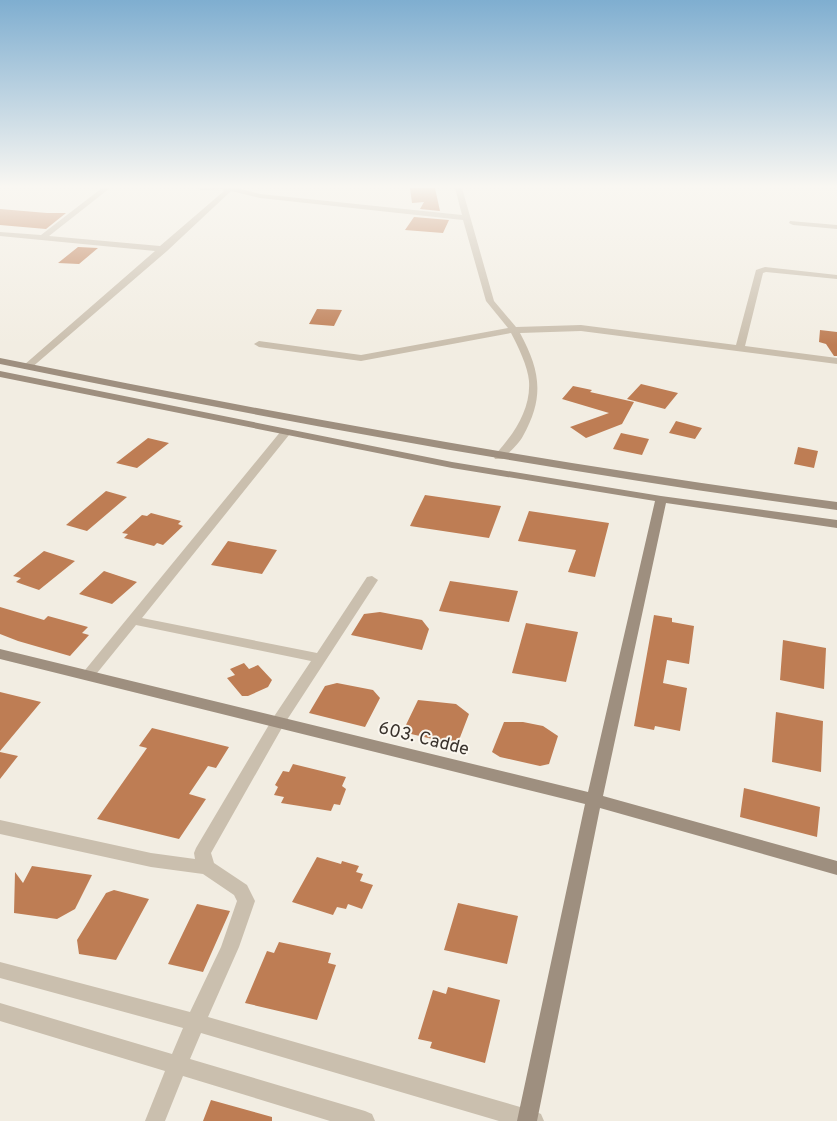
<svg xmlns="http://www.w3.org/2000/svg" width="837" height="1121" viewBox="0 0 837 1121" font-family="Overpass,sans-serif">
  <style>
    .building { fill: #be7d54 }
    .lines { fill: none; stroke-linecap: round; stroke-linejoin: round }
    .street { fill: #cabfae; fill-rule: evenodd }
    .secondary { fill: #9e8f7f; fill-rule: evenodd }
    .labels { text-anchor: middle; stroke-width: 4; stroke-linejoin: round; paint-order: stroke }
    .near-street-label { font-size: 18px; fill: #39322c; stroke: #faf6ee }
  </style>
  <rect width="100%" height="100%" fill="#f2ede2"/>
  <path class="building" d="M410 188H435L440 211 420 209 424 202 412 203Z
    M0 209 47 213H66L46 229 0 225Z
    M414 217 449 220 443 233 405 230Z
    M78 247 98 248 79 264 58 263Z
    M317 309 342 310 334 326 309 324Z
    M820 330 837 332V356H834L826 344 819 342Z
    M641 384 678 393 665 409 627 399Z
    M573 386 592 390 590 392 634 402 622 424 586 438 570 427 609 413 562 399Z
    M676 421 702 428 695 439 669 433Z
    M621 433 649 439 642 455 613 449Z
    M148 438 169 443 137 468 116 463Z
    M798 447 818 451 814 468 794 464Z
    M106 491 127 497 87 531 66 525Z
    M425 495 501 506 489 538 410 526Z
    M529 511 609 523 595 577 568 572 576 550 518 541Z
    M151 513 181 521 178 524 183 526 163 545 157 543 154 546 124 538 128 534 122 533 142 515 147 516Z
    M228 541 277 550 262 574 211 565Z
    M44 551 75 561 39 590 16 582 21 578 13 576Z
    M104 571 137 582 112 604 79 594Z
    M450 581 518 591 509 622 439 611Z
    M0 607 44 620 48 616 88 627 82 633 89 635 70 656 18 641 0 634Z
    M380 612 422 620 429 629 422 650 351 635 364 614Z
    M654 615 672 618V622L694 626 689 664 667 660 663 683 687 688 680 731 655 726 654 730 634 726Z
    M526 623 578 632 566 682 512 673Z
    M783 640 826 648 824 689 780 680Z
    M244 663 249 669 258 665 272 680 268 687 248 696H242L227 678 235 675 230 669Z
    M337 683 373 690 380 698 365 727 309 713 325 686Z
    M0 692 41 702 0 751Z
    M418 700 456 704 469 714 459 740 450 743 411 734 404 729Z
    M776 712 823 721 821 772 772 762Z
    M504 722H523L543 726 558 736 549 764 540 766 500 757 492 752Z
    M152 728 229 747 216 768 208 766 189 794 206 799 179 839 97 819 147 748 139 746Z
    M0 752 18 756 0 779Z
    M293 764 346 777 342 786 346 789 340 805 334 804 331 811 281 803 284 797 274 795 278 787 275 785 283 771 289 772Z
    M744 788 820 807 817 837 740 817Z
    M317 857 341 864 342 861 359 866 356 872 363 874 360 881 373 885 362 909 348 904 346 909 337 907 333 915 292 902Z
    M32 866 92 875 75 909 57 919 14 913 15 872 23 883Z
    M114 890 149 899 116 960 79 954 77 940 106 893Z
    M458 903 518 916 507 964 444 950Z
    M197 904 230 911 203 972 168 964Z
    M279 942 331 953 328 963 336 965 317 1020 245 1003 267 951 274 953Z
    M448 987 500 1000 485 1063 430 1048 432 1042 418 1039 433 990 446 994Z
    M211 1100 272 1117V1121H203Z"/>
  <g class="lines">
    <path class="street" d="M102 188H110L49 236 160 246 224 191 222 189 201 190 198 188H237L260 194 462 215 455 188H462L494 301 516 327 581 325 736 345 756 270 765 267 837 275V279L766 272 763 273 745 346 837 358V364L581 331 520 333C540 370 545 397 523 436 519 444 509 452 503 459H495L494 457 495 455C513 435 531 410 529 381 528 367 518 346 511 333L361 361 259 347 254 344 259 341 361 355 508 328 486 301 463 220 260 198 231 191 167 251 30 369H24V365L155 251 0 236V232L41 235Z
      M790 221 837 225V229L793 225 789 223Z
      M285 430 290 433 289 435 142 618 317 653 367 577 372 576 378 580 283 726 211 853 214 863 247 885 255 901 239 947 208 1017 534 1111 541 1114 544 1121H499L201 1033 190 1059 365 1111 372 1114 375 1121H330L183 1076 165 1121H145L165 1071 0 1021V1003L172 1054 183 1028 0 978V962L190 1012 221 947 237 901 234 895 203 874 151 867 0 834V820L151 853 195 859 194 853 196 848 273 718 311 661 136 625 93 678H83L81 675 281 431Z"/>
    <path class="secondary" d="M0 358C278 414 556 465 837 502V510C556 472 278 421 0 364Z
      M0 371 452 462 661 496 837 520V528L666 503 603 796 837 861V875L600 808 537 1121H517L585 804 0 659V649L588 792 655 501 452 468 0 377Z"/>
  </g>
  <linearGradient id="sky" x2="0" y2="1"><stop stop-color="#7faed0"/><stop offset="0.54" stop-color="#f9f7f2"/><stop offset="1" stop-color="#f9f7f2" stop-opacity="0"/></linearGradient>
  <rect width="837" height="345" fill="url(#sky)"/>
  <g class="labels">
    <g class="near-street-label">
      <text transform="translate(424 738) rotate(14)" y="6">603. Cadde</text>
    </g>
  </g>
</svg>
